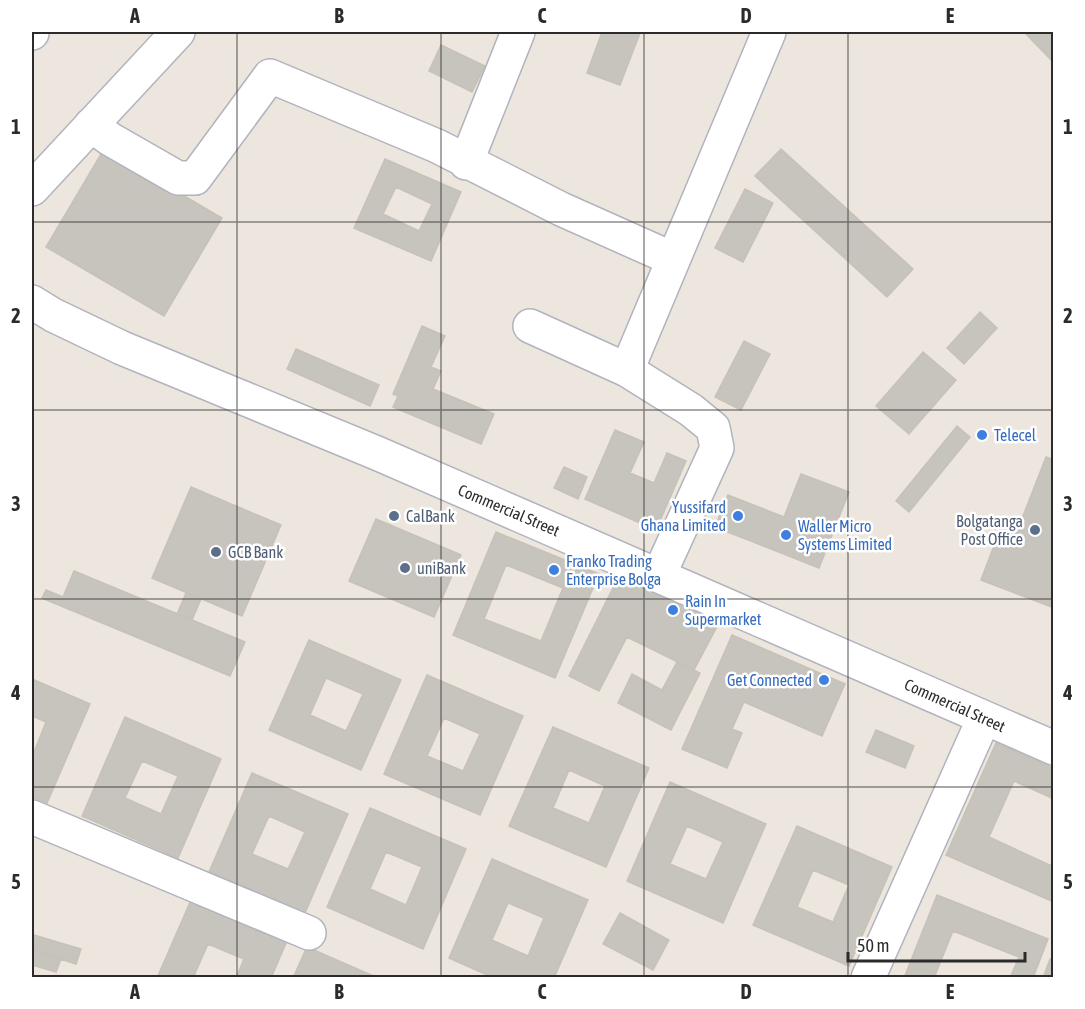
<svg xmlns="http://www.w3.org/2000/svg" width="1085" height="1009" viewBox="0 0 1085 1009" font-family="'Asap Condensed',sans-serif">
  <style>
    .building { fill: #c7c3bd; stroke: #c7c2b7; stroke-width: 1.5; fill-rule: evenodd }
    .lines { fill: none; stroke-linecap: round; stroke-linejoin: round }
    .minor-casing { stroke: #b1b4bd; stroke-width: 36 }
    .minor { stroke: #fff; stroke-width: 33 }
    .grid { fill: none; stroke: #2b2b2b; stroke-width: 1.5; stroke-opacity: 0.55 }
    .shop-dot { fill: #3f7fe0; stroke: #fff; stroke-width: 2 }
    .service-dot { fill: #5c6f8a; stroke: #fff; stroke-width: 2 }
    .labels { text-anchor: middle; stroke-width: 5; stroke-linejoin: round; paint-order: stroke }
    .shop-label { font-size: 16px; fill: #366cbe; stroke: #fff; text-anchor: start }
    .street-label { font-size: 16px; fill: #2b2b2b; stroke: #fff }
    .service-label { font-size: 16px; fill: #4e5e75; stroke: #fff; text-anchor: start }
    .neatline { fill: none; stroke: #2b2b2b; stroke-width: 2 }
    .grid-label { font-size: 20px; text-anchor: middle; font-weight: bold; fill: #2b2b2b }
  </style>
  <rect width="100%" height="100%" fill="#ece6de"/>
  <path class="building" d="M602 32 640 33 620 85 587 73Z
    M1024 32H1054V63Z
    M441 45 485 66 472 92 429 71Z
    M104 149 222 218 164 316 46 247Z
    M781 149 913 269 887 297 755 176Z
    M385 159 461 192 431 261 354 228ZM396 187 432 204 419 231 383 214Z
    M745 189 773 203 743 262 715 248Z
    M980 312 997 328 964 364 947 348Z
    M422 326 445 336 431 367 441 371 433 389 494 414 481 444 393 407 398 396 393 394Z
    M744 341 770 354 741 410 715 397Z
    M296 349 379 385 370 406 287 369Z
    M923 352 956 380 909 434 876 406Z
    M957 426 970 437 909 512 896 501Z
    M615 430 644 442 630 473 654 483 667 453 686 461 656 530 585 499Z
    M1046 457 1054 460V608L981 580 1001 527 1016 534Z
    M564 467 587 477 578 499 554 488Z
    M801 474 849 492 819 568 715 527 728 495 784 517Z
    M191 487 281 525 242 616 152 578Z
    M376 519 461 555 434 617 349 581Z
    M496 532 599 574 555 678 453 635ZM506 565 563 588 541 641 484 619Z
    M74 571 245 642 230 676 42 598 46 590 63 597Z
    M620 574 690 609 692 604 721 619 694 670 627 637 599 691 569 676Z
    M186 593 201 599 192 620 177 614Z
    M732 635 845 684 822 736 744 702 732 729 742 733 727 768 682 749Z
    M309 640 401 680 361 770 269 730ZM326 678 363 694 346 731 310 715Z
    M677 662 700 673 671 730 618 703 632 674 662 690Z
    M427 675 523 716 480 815 384 774ZM444 718 480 734 463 771 427 756Z
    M32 679 90 704 47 803 32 797V757L46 722 32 716Z
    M125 717 221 759 178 858 82 816ZM142 761 178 776 161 814 125 798Z
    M553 727 649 768 606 867 509 826ZM569 770 605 786 589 823 553 808Z
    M876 730 914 746 905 768 866 752Z
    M996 743 1054 768V799L1014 781 989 837 1054 867V902L946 855Z
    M252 773 348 814 305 913 209 872ZM269 816 305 832 288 869 252 854Z
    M670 782 766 824 723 923 627 881ZM687 826 723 842 706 879 670 864Z
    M370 808 466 849 423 949 327 907ZM386 852 422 867 406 905 370 889Z
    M797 826 892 867 849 966 753 925ZM813 870 849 885 833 922 797 907Z
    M492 859 588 900 554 978H494L449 958ZM508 903 544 918 528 956 492 940Z
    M937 895 1048 939 1033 978H1010L1019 957 953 931 934 978H904Z
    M191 900 287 941 271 978H236L244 959 208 944 193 978H157Z
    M620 913 669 940 653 970 603 944Z
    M34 935 81 949 76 964 32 950Z
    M307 947 378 978H293Z
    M32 950 61 959 56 972 32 965Z
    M1050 959 1054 961V978H1043Z"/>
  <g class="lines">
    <g class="minor-casing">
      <path id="minor" d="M32 33V32
        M91 125 110 139 178 178H195L270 76 437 146 561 209 673 259
        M466 163 518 32
        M32 189 178 32
        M32 302 53 315 122 348 379 454 1054 748
        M530 326 627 370 691 410 713 428 717 448 659 575
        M627 370 769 32
        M32 817 309 933
        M868 978 984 718"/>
    </g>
    <use href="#minor" class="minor"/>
  </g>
  <path class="grid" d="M237 32V978M441 32V978M644 32V978M848 32V978M32 222H1054M32 410H1054M32 599H1054M32 787H1054"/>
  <g class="shop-dot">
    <circle cx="982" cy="435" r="6"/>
    <circle cx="738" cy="516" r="6"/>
    <circle cx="786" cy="535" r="6"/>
    <circle cx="554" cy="570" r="6"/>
    <circle cx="673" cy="610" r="6"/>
    <circle cx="824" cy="680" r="6"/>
  </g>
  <g class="service-dot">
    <circle cx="394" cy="516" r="6"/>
    <circle cx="1035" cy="530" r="6"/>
    <circle cx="216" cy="552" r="6"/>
    <circle cx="405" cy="568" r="6"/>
  </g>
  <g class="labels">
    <g class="shop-label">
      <text x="994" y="441">Telecel</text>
      <text x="726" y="513" text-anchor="end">Yussifard<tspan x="726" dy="18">Ghana Limited</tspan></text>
      <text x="798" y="532">Waller Micro<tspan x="798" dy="18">Systems Limited</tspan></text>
      <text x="566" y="567">Franko Trading<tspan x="566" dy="18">Enterprise Bolga</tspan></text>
      <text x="685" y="607">Rain In<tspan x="685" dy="18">Supermarket</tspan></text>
      <text x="812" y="686" text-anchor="end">Get Connected</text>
    </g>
    <g class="street-label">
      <text transform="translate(509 510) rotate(23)" y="6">Commercial Street</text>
      <text transform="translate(955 705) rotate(24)" y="6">Commercial Street</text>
    </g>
    <g class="service-label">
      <text x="406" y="522">CalBank</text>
      <text x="1023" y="527" text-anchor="end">Bolgatanga<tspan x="1023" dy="18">Post Office</tspan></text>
      <text x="228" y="558">GCB Bank</text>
      <text x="417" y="574">uniBank</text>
    </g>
  </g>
  <rect width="1085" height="1009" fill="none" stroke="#ffffff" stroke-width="66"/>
  <path d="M848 952v9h177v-9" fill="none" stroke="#2b2b2b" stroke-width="3"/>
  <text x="857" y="952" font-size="18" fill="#2b2b2b" stroke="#ffffff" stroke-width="4.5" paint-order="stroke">50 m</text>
  <rect x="33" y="33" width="1019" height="943" class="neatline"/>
  <g class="grid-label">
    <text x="135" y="23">A</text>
    <text x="339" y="23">B</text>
    <text x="542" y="23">C</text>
    <text x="746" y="23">D</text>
    <text x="950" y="23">E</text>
    <text x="16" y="134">1</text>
    <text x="1068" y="134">1</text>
    <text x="16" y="323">2</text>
    <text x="1068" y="323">2</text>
    <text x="16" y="511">3</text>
    <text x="1068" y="511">3</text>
    <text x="16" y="700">4</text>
    <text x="1068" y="700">4</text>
    <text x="16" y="889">5</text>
    <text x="1068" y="889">5</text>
    <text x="135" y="999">A</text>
    <text x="339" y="999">B</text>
    <text x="542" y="999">C</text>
    <text x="746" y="999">D</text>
    <text x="950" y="999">E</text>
  </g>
</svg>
